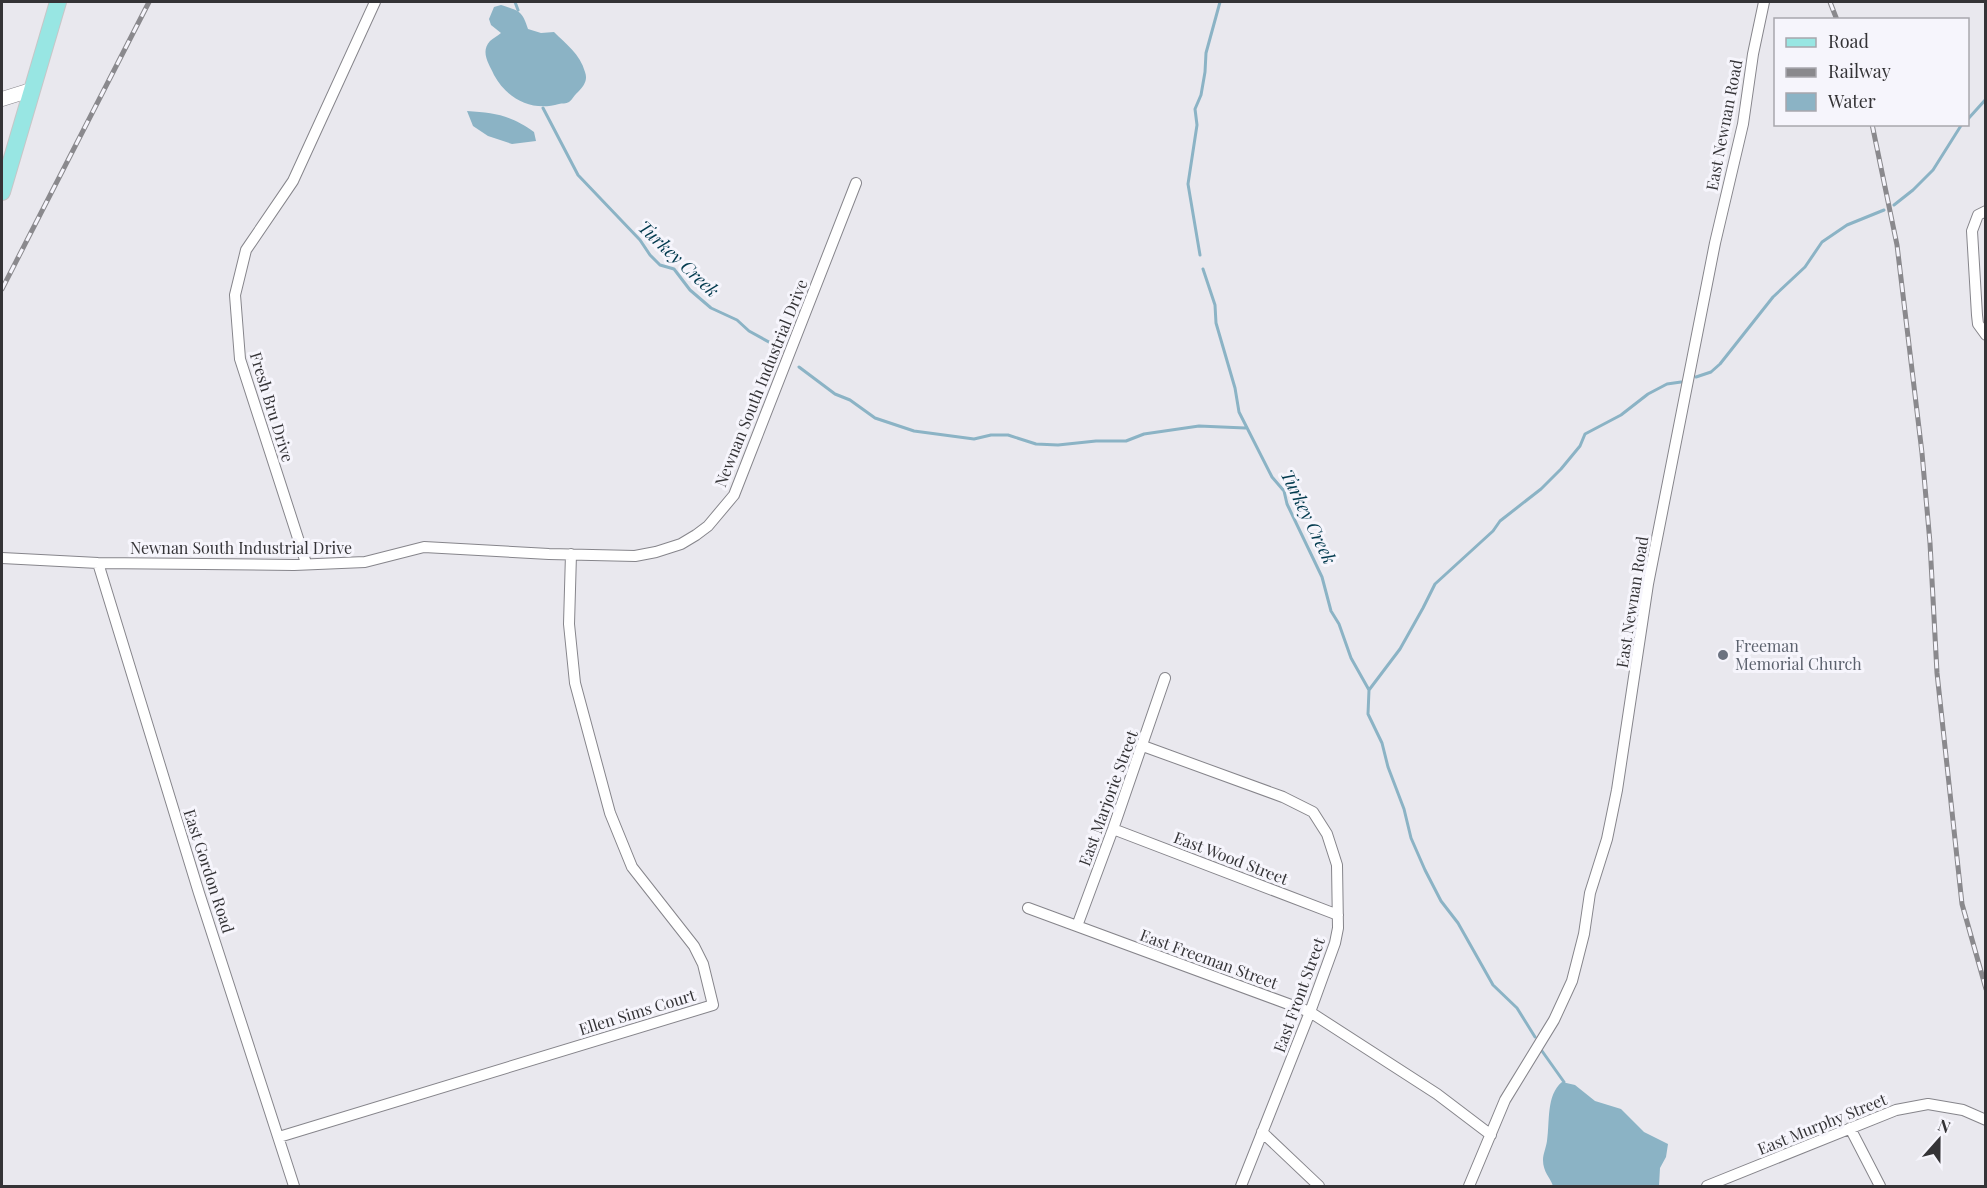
<svg xmlns="http://www.w3.org/2000/svg" width="1987" height="1188" viewBox="0 0 1987 1188" font-family="'Playfair Display',serif">
  <style>
    .water { fill: #8bb3c5 }
    .lines { fill: none; stroke-linecap: round; stroke-linejoin: round }
    .stream { stroke: #8bb3c5; stroke-width: 3 }
    .minor-casing { stroke: #86858b; stroke-width: 12 }
    .tertiary-casing { stroke: #86858b; stroke-width: 15 }
    .primary-casing { stroke: #c6c6c7; stroke-width: 18 }
    .minor { stroke: #fff; stroke-width: 10 }
    .tertiary { stroke: #fff; stroke-width: 14 }
    .primary { stroke: #98e6e3; stroke-width: 16 }
    .rail-casing { stroke: #8a898d; stroke-width: 5 }
    .rail { stroke: #f6f5fc; stroke-width: 3; stroke-dasharray: 9; stroke-linecap: butt }
    .worship-dot { fill: #6b7280; stroke: #f6f5fc; stroke-width: 2 }
    .labels { text-anchor: middle; stroke-width: 6; stroke-linejoin: round; paint-order: stroke }
    .street-label { font-size: 16px; fill: #343336; stroke: #f6f5fc }
    .worship-label { font-size: 16px; fill: #5b616d; stroke: #f6f5fc; text-anchor: start }
    .water-label { font-size: 18px; font-style: italic; fill: #00394d; stroke: #f6f5fc }
  </style>
  <rect width="100%" height="100%" fill="#e9e8ee"/>
  <path class="water" d="M501 5C519 11 522 10 528 29L541 33 554 32C566 44 580 54 585 72 588 80 584 86 578 92 575 94 572 100 569 102 566 104 562 103 559 104 532 112 507 99 494 75 489 64 480 52 490 41 493 38 498 36 501 33L491 25 489 19 494 7Z
    M467 111C495 113 511 115 534 132L536 141 512 144 488 136 473 126Z
    M1562 1082 1575 1085 1595 1101 1621 1109 1644 1132 1668 1144 1666 1157 1660 1168 1659 1186H1553C1550 1177 1543 1172 1543 1160 1543 1154 1546 1148 1547 1141 1550 1122 1546 1095 1562 1082Z"/>
  <g class="lines">
    <path class="stream" d="M515 2 518 10
      M543 108 578 175 640 240 650 255 660 265 674 269 690 290 711 308 737 320 749 331 778 347
      M1968 119 1986 99
      M1894 205 1913 190 1933 170 1962 124
      M1200 255 1188 184 1197 125 1195 109 1201 95 1205 72 1206 53 1220 2
      M1203 269 1215 305 1216 323 1235 388 1239 412 1272 477 1284 491 1287 504 1322 577 1331 611 1339 624 1351 658 1369 690 1368 714 1382 743 1388 767 1404 809 1411 838 1425 870 1441 901 1458 923 1493 985 1517 1008 1535 1037
      M799 367 835 394 850 400 875 418 914 431 974 439 991 435H1008L1036 444 1058 445 1096 441H1126L1144 434 1199 426 1245 428
      M1696 377 1711 372 1720 364 1773 297 1805 267 1822 242 1847 225 1884 210
      M1369 690 1400 649 1423 608 1435 584 1493 531 1500 521 1541 489 1561 469 1580 446 1585 434 1621 415 1648 394 1667 384 1681 382
      M1542 1051 1564 1082"/>
    <g class="minor-casing">
      <path id="minor" d="M1986 211 1978 215 1972 231 1977 315 1978 324 1986 335
        M2 558 98 563 294 565 365 562 424 547 549 554 635 556 656 552 681 544 696 535 708 526 734 495 856 183
        M98 563 199 893 294 1186
        M306 563 240 359 235 295 246 250 293 181 375 2
        M1143 746 1283 797 1313 812 1327 834 1337 865 1338 928 1335 943 1310 1012 1241 1186
        M1113 829 1338 915
        M1028 908 1310 1012 1437 1094 1491 1135
        M1077 926 1113 829 1165 678
        M1850 1128 1880 1186
        M1262 1132 1319 1186
        M279 1137 713 1005 703 964 694 946 632 867 610 813 575 683 569 624 571 554
        M1469 1186 1505 1100 1554 1020 1572 981 1584 934 1590 893 1607 839 1617 790 1648 584 1715 243 1743 124 1753 54 1764 2
        M1707 1186 1896 1110 1928 1104 1963 1110 1986 1120"/>
    </g>
    <g class="tertiary-casing">
      <path id="tertiary" d="M2 99 31 90"/>
    </g>
    <g class="primary-casing">
      <path id="primary" d="M2 192 58 2"/>
    </g>
    <use href="#minor" class="minor"/>
    <use href="#tertiary" class="tertiary"/>
    <use href="#primary" class="primary"/>
    <g class="rail-casing">
      <path id="rail" d="M1830 2 1837 20
        M1872 124 1897 245 1922 453 1930 543 1937 673 1962 904 1986 989
        M2 289 149 2"/>
    </g>
    <use href="#rail" class="rail"/>
  </g>
  <circle class="worship-dot" cx="1723" cy="655" r="6"/>
  <g class="labels">
    <g class="street-label">
      <text transform="translate(1724 125) rotate(-79)" y="6">East Newnan Road</text>
      <text transform="translate(761 383) rotate(-68)" y="6">Newnan South Industrial Drive</text>
      <text transform="translate(272 407) rotate(73)" y="6">Fresh Bru Drive</text>
      <text x="241" y="554">Newnan South Industrial Drive</text>
      <text transform="translate(1632 602) rotate(-81)" y="6">East Newnan Road</text>
      <text transform="translate(1108 798) rotate(-70)" y="6">East Marjorie Street</text>
      <text transform="translate(1231 858) rotate(21)" y="6">East Wood Street</text>
      <text transform="translate(209 871) rotate(72)" y="6">East Gordon Road</text>
      <text transform="translate(1209 959) rotate(20)" y="6">East Freeman Street</text>
      <text transform="translate(1299 995) rotate(-70)" y="6">East Front Street</text>
      <text transform="translate(637 1012) rotate(-17)" y="6">Ellen Sims Court</text>
      <text transform="translate(1822 1124) rotate(-22)" y="6">East Murphy Street</text>
    </g>
    <g class="worship-label">
      <text x="1735" y="652">Freeman<tspan x="1735" dy="18">Memorial Church</tspan></text>
    </g>
    <g class="water-label">
      <text transform="translate(678 259) rotate(43)" y="6">Turkey Creek</text>
      <text transform="translate(1308 517) rotate(64)" y="6">Turkey Creek</text>
    </g>
  </g>
  <rect width="1987" height="1188" fill="none" stroke="#343336" stroke-width="6"/>
  <rect x="1774" y="18" width="195" height="108" fill="#f6f5fc" stroke="#a8a7ad" stroke-width="1.5"/>
  <rect x="1786" y="38" width="30" height="9" fill="#98e6e3" stroke="#a8a7ad" stroke-width="1.5"/>
  <text x="1828" y="48" font-size="18" fill="#343336">Road</text>
  <rect x="1786" y="68" width="30" height="9" fill="#8a898d" stroke="#a8a7ad" stroke-width="1.5"/>
  <text x="1828" y="78" font-size="18" fill="#343336">Railway</text>
  <rect x="1786" y="93" width="30" height="18" fill="#8bb3c5" stroke="#a8a7ad" stroke-width="1.5"/>
  <text x="1828" y="108" font-size="18" fill="#343336">Water</text>
  <g transform="translate(1939 1140) rotate(21)" stroke="#f6f5fc" stroke-width="4.5" paint-order="stroke">
  <path d="M0-4.5L10 22L0 15L-10 22Z" fill="#343336"/>
  <text y="-9" font-size="16" font-weight="bold" text-anchor="middle" fill="#343336">N</text>
  </g>
</svg>
